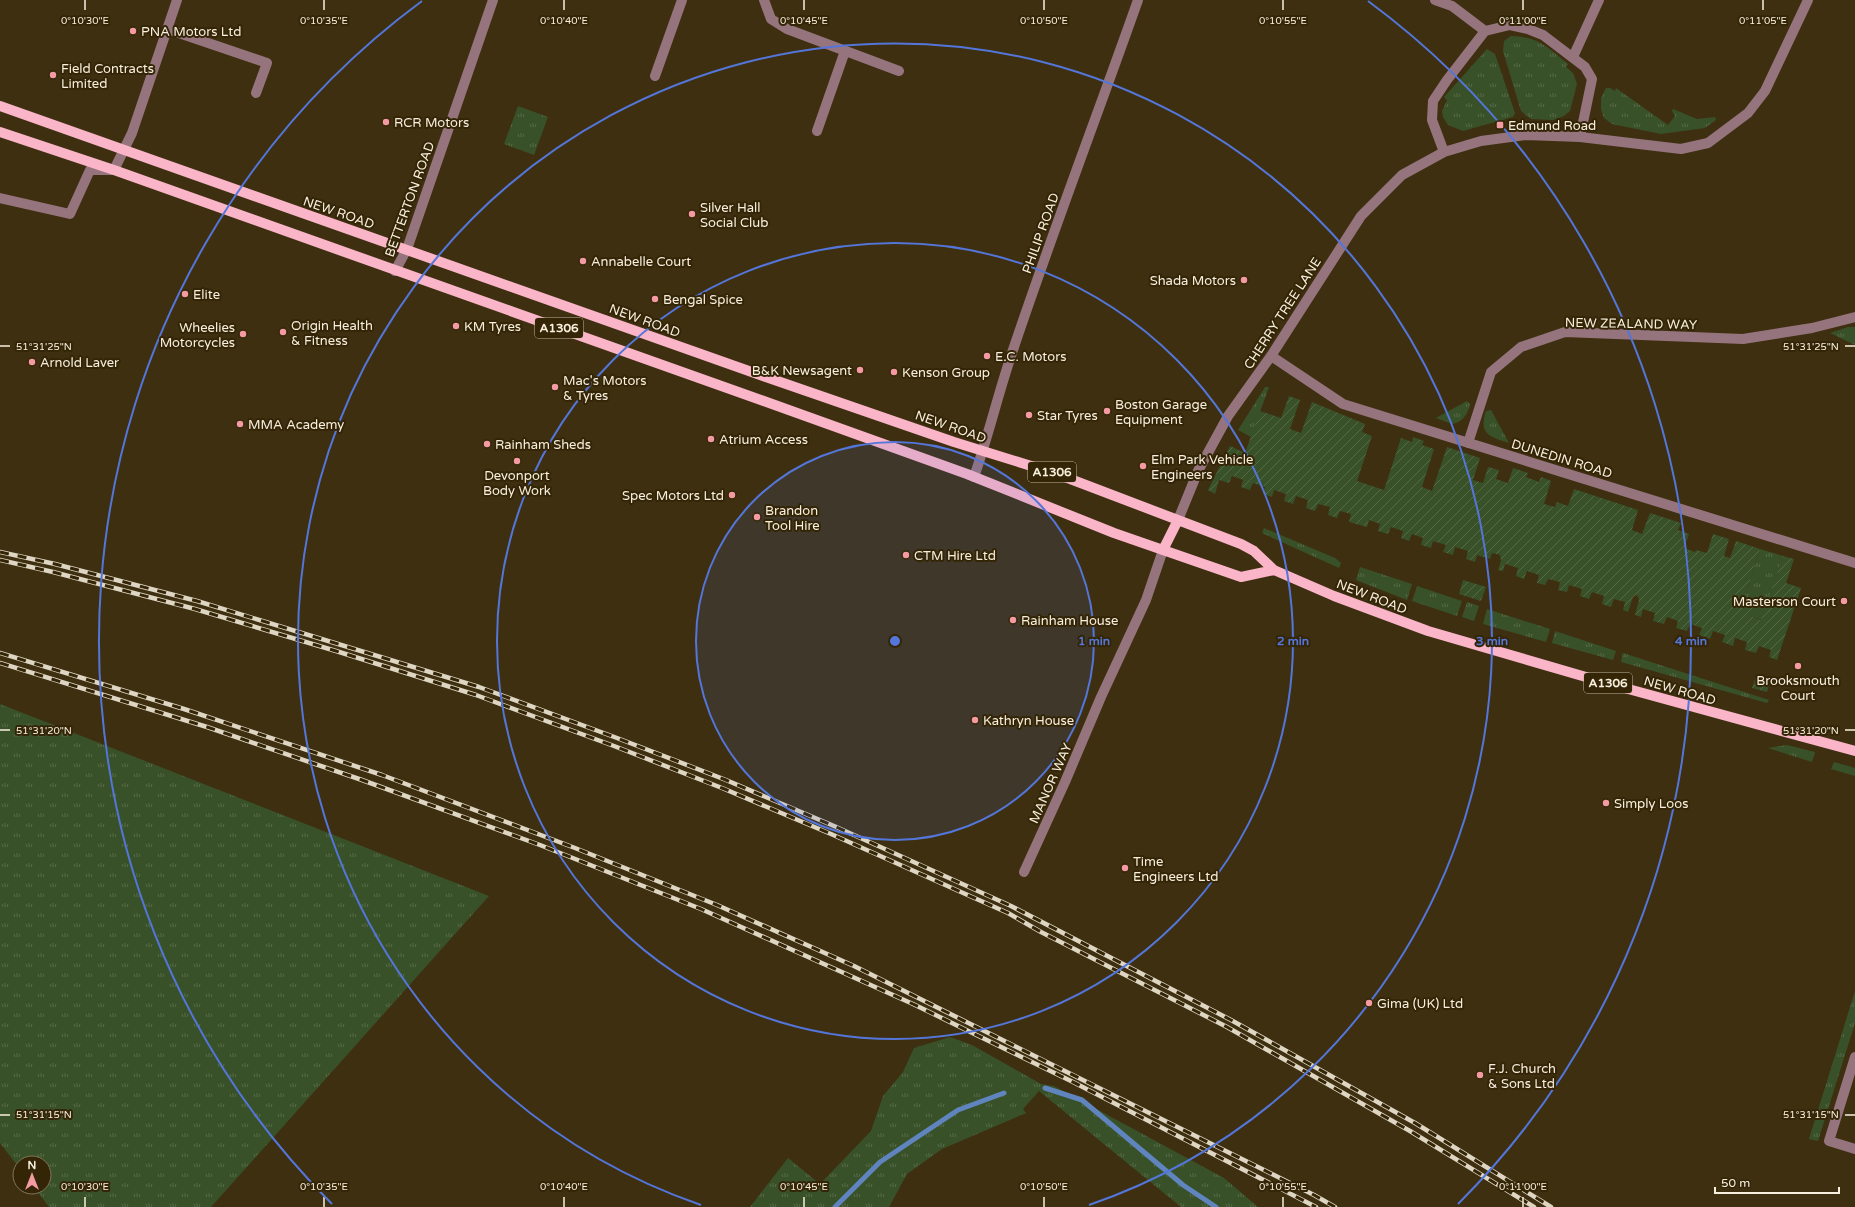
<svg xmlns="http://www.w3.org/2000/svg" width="1855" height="1207" viewBox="0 0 1855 1207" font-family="'Varela Round',sans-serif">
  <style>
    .grass { fill: url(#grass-tufts) }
    .garden { fill: url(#garden-furrows) }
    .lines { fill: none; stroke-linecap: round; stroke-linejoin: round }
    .stream { stroke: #5f84be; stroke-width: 5 }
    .minor { stroke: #96747d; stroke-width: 10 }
    .major { stroke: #fbb5c8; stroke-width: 10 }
    .rail-casing { stroke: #ded5c2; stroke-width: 4.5 }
    .rail { stroke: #332506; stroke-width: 3; stroke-dasharray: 9; stroke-linecap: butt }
    .ticks { fill: none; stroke: #f8efde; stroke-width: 1.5 }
    .ring { fill: none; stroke: #5476da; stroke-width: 2 }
    .poi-dot { fill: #f49aa3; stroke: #332506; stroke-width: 1.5 }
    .labels { text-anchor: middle; stroke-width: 4; stroke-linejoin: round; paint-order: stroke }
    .shield { fill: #332506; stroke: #bdb29d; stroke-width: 1 }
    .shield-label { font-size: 12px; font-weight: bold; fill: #f8efde }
    .poi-label { font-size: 13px; fill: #f8efde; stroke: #332506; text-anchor: start }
    .street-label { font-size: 13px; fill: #f8efde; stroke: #332506 }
    .ticks-label { font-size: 10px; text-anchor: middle; fill: #f8efde; stroke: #332506; stroke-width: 4; stroke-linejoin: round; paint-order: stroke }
    .centre { fill: #5476da; stroke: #332506; stroke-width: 2 }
    .ring-label { font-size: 12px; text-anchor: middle; font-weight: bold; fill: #5476da; stroke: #332506; stroke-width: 4; stroke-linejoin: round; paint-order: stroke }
  </style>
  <defs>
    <pattern id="grass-tufts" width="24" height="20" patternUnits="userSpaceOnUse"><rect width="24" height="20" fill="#395129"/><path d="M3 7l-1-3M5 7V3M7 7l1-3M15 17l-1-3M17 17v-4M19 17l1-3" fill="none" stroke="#566a48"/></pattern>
    <pattern id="garden-furrows" width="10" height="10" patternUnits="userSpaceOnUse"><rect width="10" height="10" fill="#395129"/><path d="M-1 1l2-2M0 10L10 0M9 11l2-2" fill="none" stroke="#566a48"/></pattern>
  </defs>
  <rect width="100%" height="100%" fill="#3d2f10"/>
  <path class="grass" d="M1511 36C1539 37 1547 47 1568 64L1566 67 1573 73 1577 84 1570 111 1564 116 1553 120 1531 119 1521 111 1503 51 1504 41Z
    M1487 49 1495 54 1515 113 1513 117 1463 131 1448 125 1443 117 1442 111 1447 100 1444 97Z
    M1606 88H1610L1615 91 1616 88 1668 125 1675 116 1672 111 1673 109 1697 119 1715 117 1716 120 1705 128 1661 134 1612 124 1604 118 1601 109V98Z
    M518 106 548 117 534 155 504 144Z
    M1848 327H1855V345L1830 333Z
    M1265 387H1269L1251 437 1238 430Z
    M1467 401 1470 404C1468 414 1463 422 1452 424L1436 418Z
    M1491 410 1509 443C1491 437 1478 435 1486 411Z
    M1264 528 1335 558 1341 563 1339 568 1262 533Z
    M1760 549 1783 556 1762 620 1749 616 1745 597Z
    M1360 567 1412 584 1407 600 1356 580Z
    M1417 586 1462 601 1457 616 1412 601Z
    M1467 602 1479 606 1474 621 1462 617Z
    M1487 609 1550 629 1546 642 1483 624Z
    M1555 631 1616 651 1613 660 1552 643Z
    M1623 653 1769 700 1767 703 1621 662Z
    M0 704 489 896 211 1207H49L34 1187H44V1163H20V1169L0 1143Z
    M1787 745 1815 752 1812 762 1768 748Z
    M1834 762 1855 768V776L1831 769Z
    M1855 991V1023L1818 1141 1809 1139Z
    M950 1037 972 1045 1041 1084 1054 1086 1224 1178 1258 1207H1181L1039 1091 1023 1109 1026 1113 942 1149 907 1174 889 1207H750L788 1158 820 1184 871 1131 883 1096 903 1072 914 1048Z"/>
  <path class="garden" d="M1289 396 1300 400 1290 429 1301 433 1312 402 1365 424 1362 432 1372 436 1357 481 1384 490 1401 438 1412 442 1413 437 1424 441 1422 445 1434 449 1422 487 1432 491 1447 447 1480 458 1473 480 1483 483 1488 467 1499 470 1496 479 1508 483 1513 468 1528 473 1526 477 1539 482 1541 477 1551 481 1544 504 1555 507 1557 502 1568 506 1574 489 1638 510 1632 530 1642 534 1650 513 1681 523 1678 530 1689 534 1684 548 1695 552 1696 550 1707 553 1713 534 1729 539 1724 556 1730 558 1736 541 1760 549 1745 597 1755 600 1750 616 1761 620 1783 556 1794 559 1786 583 1801 588 1777 660 1769 657 1771 650 1759 646 1756 653 1745 650 1747 642 1735 638 1733 646 1722 642 1725 635 1713 631 1710 639 1699 635 1702 628 1690 624 1687 631 1676 628 1678 621 1667 617 1664 624 1653 621 1655 613 1643 609 1641 617 1635 615 1639 600 1637 595 1633 597 1628 612 1623 610 1625 602 1614 599 1611 607 1602 604 1604 596 1592 592 1589 599 1580 596 1582 589 1569 585 1567 592 1558 590 1560 582 1548 579 1545 585 1537 583 1539 575 1527 571 1524 579 1516 576 1518 568 1505 564 1503 571 1498 570 1501 561 1500 555 1492 553 1490 559 1477 555 1475 562 1466 559 1468 551 1455 547 1453 555 1443 552 1446 545 1433 541 1431 548 1421 545 1423 538 1412 534 1409 541 1401 538 1403 531 1391 527 1388 534 1378 531 1380 524 1369 520 1367 527 1349 522 1351 514 1340 511 1337 518 1328 515 1330 507 1318 504 1315 511 1306 508 1308 500 1296 496 1293 504 1284 501 1286 494 1274 490 1272 497 1263 494 1265 487 1253 483 1250 490 1241 487 1243 480 1232 476 1229 483 1219 480 1215 494 1208 490 1230 446 1245 453 1260 411 1281 418Z
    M1463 580 1486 587 1481 601 1459 594Z
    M1757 674 1771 679 1767 692 1752 688Z"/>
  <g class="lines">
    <path class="stream" d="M1045 1088 1082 1100 1183 1185 1216 1207
      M835 1207 880 1162 958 1110 1004 1093"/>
    <path class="minor" d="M764 0 771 19 787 29 899 71
      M1435 0 1452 6 1485 31
      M167 29 267 63 256 93
      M1573 57 1599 0
      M655 76 682 0
      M817 131 845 51
      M1444 152 1432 120 1433 101 1447 80 1485 31 1510 25 1528 29 1543 35 1585 67 1592 79 1580 137
      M0 198 70 214 90 170H114L132 133 177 0
      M395 271 407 249 493 0
      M1271 356 1343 404 1855 563
      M1468 443 1491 372 1521 347 1565 332 1743 339 1812 328 1855 317
      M974 477C989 434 999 390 1014 347 1053 231 1097 116 1138 0
      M1178 520 1198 471 1228 416 1271 356 1361 216 1402 175 1444 152 1481 141 1526 135 1580 137 1681 149 1708 143 1748 113 1765 91 1808 0
      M1024 872 1065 782 1101 697 1146 600 1163 550
      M1855 1057 1829 1141 1855 1149"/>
    <path class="major" d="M0 106 763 376 954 442 1057 474 1241 544 1254 551 1274 570 1334 596 1428 631 1610 684 1855 751
      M0 132 114 170 758 399 967 474 1114 533 1163 550 1241 577 1274 570
      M1163 550 1178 520"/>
    <g class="rail-casing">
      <path id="rail" d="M0 552 55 564 197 601 479 687 617 738 726 780 834 826 1011 906 1231 1020 1415 1123 1551 1207
        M0 560 53 572 195 609 336 651 476 695 614 746 722 788 831 834 1008 913 1041 932 1227 1027 1410 1131 1534 1207
        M0 653 184 709 382 775 575 848 717 905 854 966 1314 1195 1335 1207
        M0 663 207 727 362 780 540 845 701 909 913 1004 1071 1081 1316 1207"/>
    </g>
    <use href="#rail" class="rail"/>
  </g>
  <path class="ticks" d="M85 0V10M324 0V10M564 0V10M804 0V10M1044 0V10M1283 0V10M1523 0V10M1763 0V10M0 346H10M1845 346H1855M0 730H10M1845 730H1855M0 1115H10M1845 1115H1855M85 1197V1207M324 1197V1207M564 1197V1207M804 1197V1207M1044 1197V1207M1283 1197V1207M1523 1197V1207"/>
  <circle cx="895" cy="641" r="199" fill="#5476da" fill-opacity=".12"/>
  <g class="ring">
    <circle cx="895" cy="641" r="199"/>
    <circle cx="895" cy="641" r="398"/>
    <path d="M701 1205A597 597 0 1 1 1089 1205"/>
    <path d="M332 1204A796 796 0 0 1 422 1M1368 1A796 796 0 0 1 1458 1204"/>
  </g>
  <g class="poi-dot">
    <circle cx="133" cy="31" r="4"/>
    <circle cx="53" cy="75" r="4"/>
    <circle cx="386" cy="122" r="4"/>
    <rect x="1496" y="121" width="8" height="8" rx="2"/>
    <circle cx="692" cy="214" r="4"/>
    <circle cx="583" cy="261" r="4"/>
    <circle cx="1244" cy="280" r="4"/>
    <circle cx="185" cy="294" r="4"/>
    <circle cx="655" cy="299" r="4"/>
    <circle cx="456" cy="326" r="4"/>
    <circle cx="283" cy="332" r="4"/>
    <circle cx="243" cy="334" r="4"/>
    <circle cx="987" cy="356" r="4"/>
    <circle cx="32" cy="362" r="4"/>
    <circle cx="860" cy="370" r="4"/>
    <circle cx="894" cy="372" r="4"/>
    <circle cx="555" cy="387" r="4"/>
    <circle cx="1107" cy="411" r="4"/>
    <circle cx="1029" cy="415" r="4"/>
    <circle cx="240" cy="424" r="4"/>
    <circle cx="711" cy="439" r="4"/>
    <circle cx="487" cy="444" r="4"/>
    <circle cx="517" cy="461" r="4"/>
    <circle cx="1143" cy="466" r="4"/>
    <circle cx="732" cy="495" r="4"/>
    <circle cx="757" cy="517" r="4"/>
    <circle cx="906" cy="555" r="4"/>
    <circle cx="1844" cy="601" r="4"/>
    <circle cx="1013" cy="620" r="4"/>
    <circle cx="1798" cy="666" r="4"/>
    <circle cx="975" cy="720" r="4"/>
    <circle cx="1606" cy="803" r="4"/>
    <circle cx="1125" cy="868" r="4"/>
    <circle cx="1369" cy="1003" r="4"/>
    <circle cx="1480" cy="1075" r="4"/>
  </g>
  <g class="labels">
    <g class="shield">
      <rect x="535" y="318" width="48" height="20" rx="3"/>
      <rect x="1028" y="462" width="48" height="20" rx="3"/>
      <rect x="1584" y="673" width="48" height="20" rx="3"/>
    </g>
    <g class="shield-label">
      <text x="559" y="332">A1306</text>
      <text x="1052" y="476">A1306</text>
      <text x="1608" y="687">A1306</text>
    </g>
    <g class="poi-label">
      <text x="141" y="36">PNA Motors Ltd</text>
      <text x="61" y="73">Field Contracts<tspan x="61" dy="15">Limited</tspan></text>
      <text x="394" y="127">RCR Motors</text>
      <text x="1508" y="130">Edmund Road</text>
      <text x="700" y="212">Silver Hall<tspan x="700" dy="15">Social Club</tspan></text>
      <text x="591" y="266">Annabelle Court</text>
      <text x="1236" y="285" text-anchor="end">Shada Motors</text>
      <text x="193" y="299">Elite</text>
      <text x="663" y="304">Bengal Spice</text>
      <text x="291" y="330">Origin Health<tspan x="291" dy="15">&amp; Fitness</tspan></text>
      <text x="464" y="331">KM Tyres</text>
      <text x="235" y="332" text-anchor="end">Wheelies<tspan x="235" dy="15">Motorcycles</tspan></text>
      <text x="995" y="361">E.C. Motors</text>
      <text x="40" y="367">Arnold Laver</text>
      <text x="852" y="375" text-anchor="end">B&amp;K Newsagent</text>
      <text x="902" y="377">Kenson Group</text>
      <text x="563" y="385">Mac's Motors<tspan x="563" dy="15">&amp; Tyres</tspan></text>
      <text x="1115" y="409">Boston Garage<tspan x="1115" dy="15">Equipment</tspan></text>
      <text x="1037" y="420">Star Tyres</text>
      <text x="248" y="429">MMA Academy</text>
      <text x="719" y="444">Atrium Access</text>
      <text x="495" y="449">Rainham Sheds</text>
      <text x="1151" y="464">Elm Park Vehicle<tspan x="1151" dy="15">Engineers</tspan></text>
      <text x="517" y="480" text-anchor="middle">Devonport<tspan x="517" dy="15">Body Work</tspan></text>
      <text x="724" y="500" text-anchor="end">Spec Motors Ltd</text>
      <text x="765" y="515">Brandon<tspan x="765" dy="15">Tool Hire</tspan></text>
      <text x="914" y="560">CTM Hire Ltd</text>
      <text x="1836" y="606" text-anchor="end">Masterson Court</text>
      <text x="1021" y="625">Rainham House</text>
      <text x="1798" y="685" text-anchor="middle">Brooksmouth<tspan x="1798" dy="15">Court</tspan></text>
      <text x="983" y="725">Kathryn House</text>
      <text x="1614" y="808">Simply Loos</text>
      <text x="1133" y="866">Time<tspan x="1133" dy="15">Engineers Ltd</tspan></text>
      <text x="1377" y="1008">Gima (UK) Ltd</text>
      <text x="1488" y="1073">F.J. Church<tspan x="1488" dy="15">&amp; Sons Ltd</tspan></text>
    </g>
    <g class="street-label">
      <text transform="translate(409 199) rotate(-70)" y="5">BETTERTON ROAD</text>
      <text transform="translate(339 212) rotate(19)" y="5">NEW ROAD</text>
      <text transform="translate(1040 233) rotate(-70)" y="5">PHILIP ROAD</text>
      <text transform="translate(1282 313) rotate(-57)" y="5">CHERRY TREE LANE</text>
      <text transform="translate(645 320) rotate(20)" y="5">NEW ROAD</text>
      <text transform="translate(1631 323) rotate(1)" y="5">NEW ZEALAND WAY</text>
      <text transform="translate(951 426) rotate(19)" y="5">NEW ROAD</text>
      <text transform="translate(1562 458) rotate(17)" y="5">DUNEDIN ROAD</text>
      <text transform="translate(1372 596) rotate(21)" y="5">NEW ROAD</text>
      <text transform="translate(1680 690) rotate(16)" y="5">NEW ROAD</text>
      <text transform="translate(1050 783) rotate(-66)" y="5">MANOR WAY</text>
    </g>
  </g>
  <g class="ticks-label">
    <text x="85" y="24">0°10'30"E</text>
    <text x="324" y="24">0°10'35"E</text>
    <text x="564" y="24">0°10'40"E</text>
    <text x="804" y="24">0°10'45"E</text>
    <text x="1044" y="24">0°10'50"E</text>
    <text x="1283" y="24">0°10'55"E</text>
    <text x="1523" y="24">0°11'00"E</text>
    <text x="1763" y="24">0°11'05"E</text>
    <text x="44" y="350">51°31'25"N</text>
    <text x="1811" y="350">51°31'25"N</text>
    <text x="44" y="734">51°31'20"N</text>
    <text x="1811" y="734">51°31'20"N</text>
    <text x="44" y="1118">51°31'15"N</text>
    <text x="1811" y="1118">51°31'15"N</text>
    <text x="85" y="1190">0°10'30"E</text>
    <text x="324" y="1190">0°10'35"E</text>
    <text x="564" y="1190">0°10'40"E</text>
    <text x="804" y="1190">0°10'45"E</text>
    <text x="1044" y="1190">0°10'50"E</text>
    <text x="1283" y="1190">0°10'55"E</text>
    <text x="1523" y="1190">0°11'00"E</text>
  </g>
  <circle cx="895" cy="641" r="6" class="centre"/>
  <g class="ring-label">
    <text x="1094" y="645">1 min</text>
    <text x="1293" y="645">2 min</text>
    <text x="1492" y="645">3 min</text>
    <text x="1691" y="645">4 min</text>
  </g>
  <g transform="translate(32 1175)"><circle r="19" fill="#332506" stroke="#82765c"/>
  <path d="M0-3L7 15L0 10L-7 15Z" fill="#f49aa3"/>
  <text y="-6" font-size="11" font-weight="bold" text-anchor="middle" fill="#f8efde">N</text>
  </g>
  <path d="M1715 1187v6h124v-6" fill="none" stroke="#f8efde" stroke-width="2"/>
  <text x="1721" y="1187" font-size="12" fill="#f8efde" stroke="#332506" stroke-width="3" paint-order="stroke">50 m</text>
</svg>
